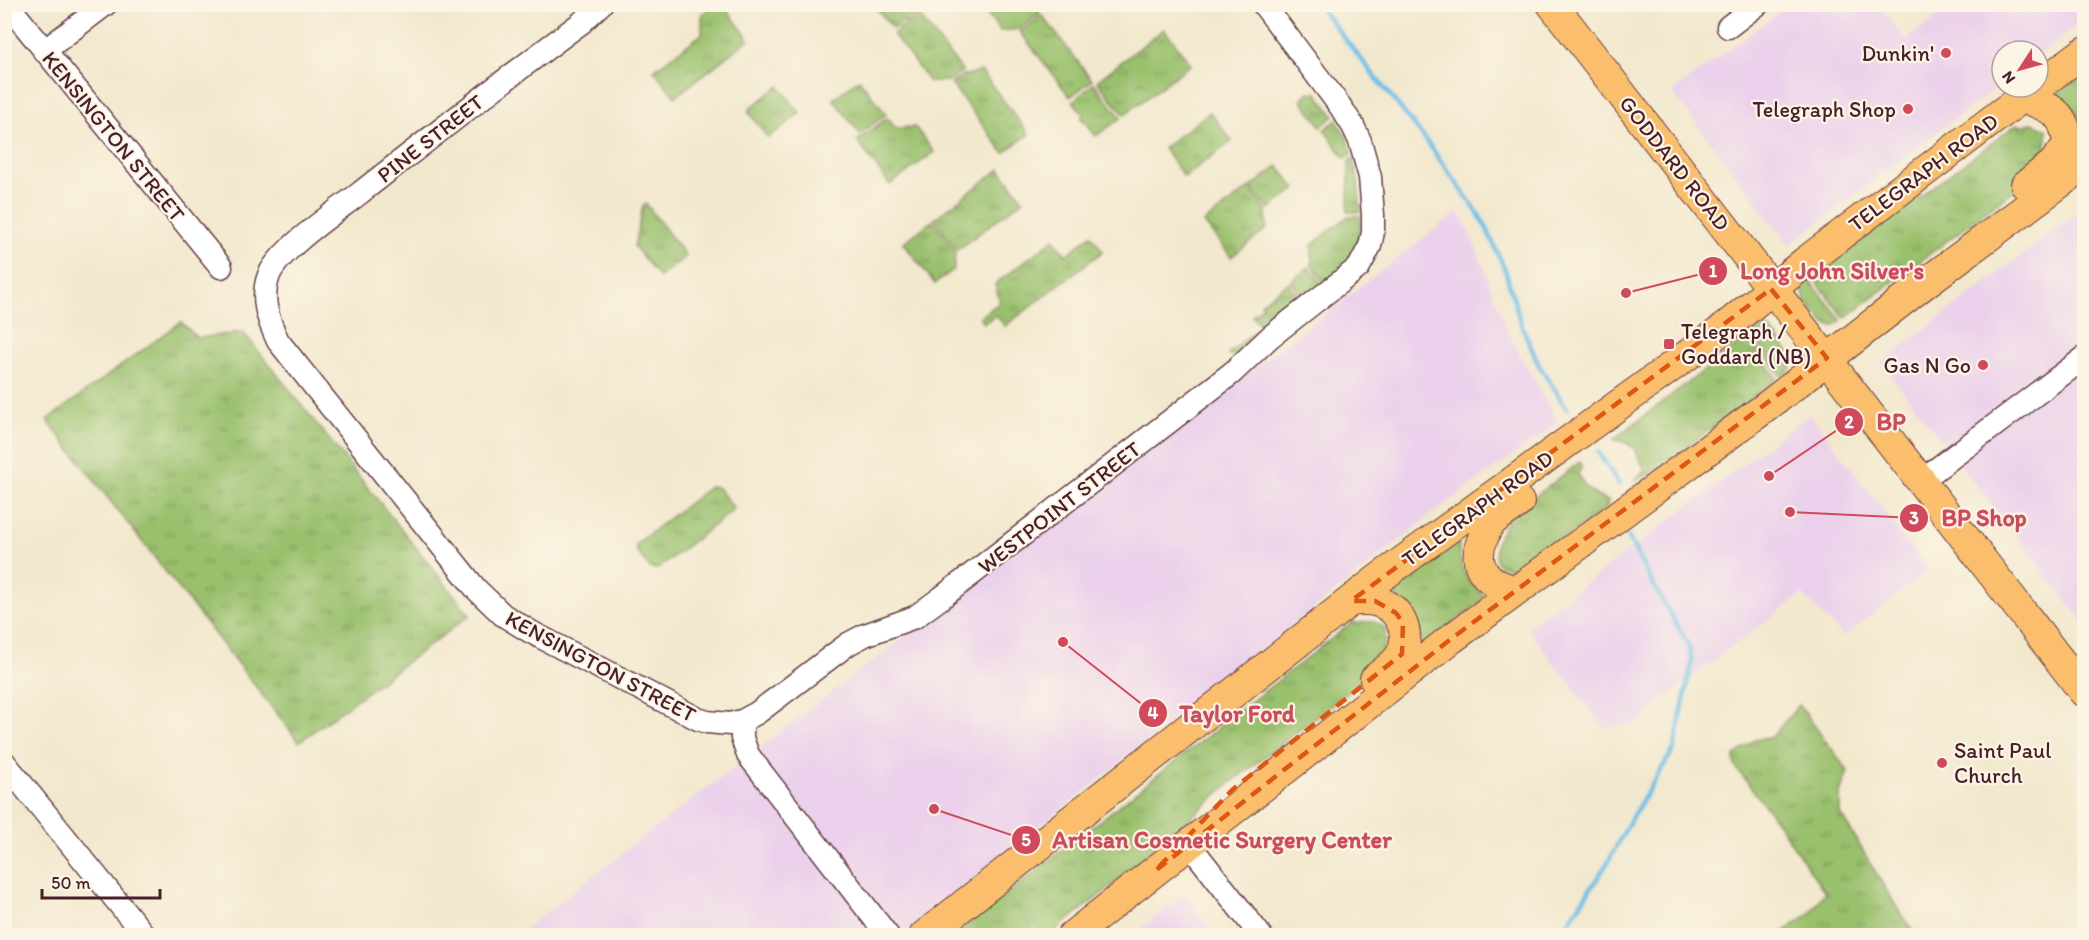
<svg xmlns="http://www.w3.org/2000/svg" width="2089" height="940" viewBox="0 0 2089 940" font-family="Itim,sans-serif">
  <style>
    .built { fill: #ebd1eb }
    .grass { fill: url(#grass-tufts); stroke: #72704c; stroke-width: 1.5 }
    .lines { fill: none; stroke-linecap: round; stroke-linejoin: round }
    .stream { stroke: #6cc0e8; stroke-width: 4.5 }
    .minor-casing { stroke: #633d43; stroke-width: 25 }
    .major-casing { stroke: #633d43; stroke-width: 32 }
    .minor { stroke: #fff; stroke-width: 22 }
    .major { stroke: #fabe6d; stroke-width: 30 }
    .marked { fill: none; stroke: #e0560e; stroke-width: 4.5; stroke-dasharray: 12 8; stroke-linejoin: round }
    .poi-dot { fill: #d1495b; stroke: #fcf5e5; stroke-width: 2 }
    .labels { text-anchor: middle; stroke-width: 4.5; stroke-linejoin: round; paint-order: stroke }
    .poi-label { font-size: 22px; fill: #4a1f2b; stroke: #fcf5e5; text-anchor: end }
    .street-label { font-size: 22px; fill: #4a1f2b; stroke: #fcf5e5 }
    .leader { fill: none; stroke: #d1495b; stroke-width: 2 }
    .callout-dot { fill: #d1495b; stroke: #fcf5e5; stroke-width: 2 }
    .mark-label { font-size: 18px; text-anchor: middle; font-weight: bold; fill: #fff }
    .callout-label { font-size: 24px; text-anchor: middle; font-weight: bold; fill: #d1495b; stroke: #fcf5e5; stroke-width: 4.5; stroke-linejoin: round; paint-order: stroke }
  </style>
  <defs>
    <pattern id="grass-tufts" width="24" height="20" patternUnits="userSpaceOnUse" patternTransform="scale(1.5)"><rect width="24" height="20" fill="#99c06c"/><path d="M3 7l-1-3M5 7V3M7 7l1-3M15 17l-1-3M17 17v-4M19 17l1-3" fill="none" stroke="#7f9b59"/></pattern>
  </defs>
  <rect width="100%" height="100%" fill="#fcf5e5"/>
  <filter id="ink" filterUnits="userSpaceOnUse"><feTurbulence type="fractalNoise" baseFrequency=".0167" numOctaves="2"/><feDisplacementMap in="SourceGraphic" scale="12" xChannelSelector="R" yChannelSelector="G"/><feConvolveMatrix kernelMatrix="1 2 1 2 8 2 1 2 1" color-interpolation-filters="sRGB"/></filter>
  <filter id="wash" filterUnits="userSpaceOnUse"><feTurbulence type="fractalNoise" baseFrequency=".008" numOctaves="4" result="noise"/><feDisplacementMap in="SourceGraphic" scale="24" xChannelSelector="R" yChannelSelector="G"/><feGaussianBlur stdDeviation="1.35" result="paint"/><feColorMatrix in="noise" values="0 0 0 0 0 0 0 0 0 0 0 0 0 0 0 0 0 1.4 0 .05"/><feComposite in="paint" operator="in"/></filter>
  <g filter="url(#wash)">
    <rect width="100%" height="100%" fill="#f2e8cd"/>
    <path class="built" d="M1788 5H1878L1906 40 1952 5H2084V20L2038 56V51H2002V83L1791 243 1783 241 1784 237 1672 92Z
      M2084 208V623L1881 363Z
      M1459 211 1474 242 1508 333 1558 423 1441 507 904 935 515 936Z
      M1810 414 1928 570 1844 637 1802 594 1658 703 1633 725 1604 728 1527 628Z
      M1184 895 1215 935H1132Z"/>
    <path class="grass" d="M715 4 723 5 749 39 675 97 654 70 702 34V14Z
      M1034 4 1040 13 1019 29 1000 31 984 10 992 5Z
      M874 5 926 4V5L893 29Z
      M918 14 962 71 949 81 929 82 893 34Z
      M1042 15 1092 80 1070 97 1020 32Z
      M1164 29 1191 64 1124 115 1097 81Z
      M981 71 1029 134 1004 153 951 84 964 74 965 76Z
      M2084 73V148L2083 149C2084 122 2078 110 2056 94Z
      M859 79 886 114 860 134 833 99Z
      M1094 83 1121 118 1096 136 1081 118 1084 115 1073 101Z
      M779 86 800 113 768 138 749 113V109Z
      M1309 92 1317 93 1334 116 1321 126 1301 99Z
      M1210 112 1232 141 1184 177 1163 148Z
      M887 118 896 128 915 127 934 152 890 185 857 141Z
      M1337 120 1347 138 1352 153 1345 158 1324 130Z
      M2032 123 2047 129C2049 151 2039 164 2026 181L1845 318 1842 315 1813 277 2017 124 2019 126Z
      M1353 158 1358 180 1361 212H1348L1349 161Z
      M1278 166 1296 189 1269 209 1251 187Z
      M1000 169 1023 200 957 250 934 219Z
      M1249 188 1266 210 1267 229 1231 257 1204 223Z
      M646 204 686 256 659 277 634 246 643 206Z
      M1348 216H1361C1360 251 1351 261 1325 283L1312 265V245Z
      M932 221 955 251 954 269 935 284 903 243Z
      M1091 235 1103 251 1005 326 996 315 984 323 980 317 1000 302 995 284 1054 239 1066 255Z
      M1309 267 1323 285 1304 299 1291 281Z
      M1809 280 1839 317 1841 321C1835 326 1831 327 1824 323L1805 300 1802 289Z
      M1288 283 1301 301 1236 356 1229 355 1228 354 1261 326 1252 315 1263 306 1261 303Z
      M181 322 197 338 243 332 470 615 299 742 47 420Z
      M1764 327 1771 330 1792 356C1795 367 1788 371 1781 376L1752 334Z
      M1748 337 1754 343 1777 379 1650 474 1634 480 1645 470C1637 454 1635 442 1615 440L1614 439Z
      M1580 462 1582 466 1578 474C1586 490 1591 494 1608 501L1607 507 1525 568 1523 565C1513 570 1507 569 1497 563L1495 555 1496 542 1509 517Z
      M711 486 718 488 733 507 731 512 657 569 650 568 636 550V544Z
      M1459 543C1458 566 1466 583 1486 597L1421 646C1420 617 1414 612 1393 593Z
      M1354 621 1356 624C1367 621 1377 619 1385 629 1388 648 1377 662 1368 677L1228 785 1126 875 1049 935 953 936Z
      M1799 705 1848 771 1840 793V813L1902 916 1917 935H1780L1811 912 1825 892 1775 819 1735 766 1734 756 1754 740 1772 737Z"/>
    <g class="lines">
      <path class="stream" d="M1317 4 1425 139 1476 210 1487 229 1505 270 1521 324 1539 365 1567 409
        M55 29 86 4
        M1598 452 1619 484
        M1562 936 1573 915 1608 862 1632 817 1674 749 1692 661 1689 646 1650 579 1628 537"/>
    </g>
  </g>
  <g filter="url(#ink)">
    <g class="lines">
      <g class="minor-casing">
        <path id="minor" d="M7 4 221 267
          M601 4 581 23C506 78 433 136 360 193 337 211 280 249 269 275 260 298 268 320 278 341L476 589 503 615 531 632 698 719 707 722 730 724 742 721 757 713 848 644 865 635 915 617 941 598 1232 373 1270 337 1359 267 1370 246 1373 232V215L1370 177 1360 141 1353 126 1340 106 1263 4
          M1728 27 1758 4
          M44 51 106 4
          M1922 480 2084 358
          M742 721V738L748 755 888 936
          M4 762 145 936
          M1189 844 1261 936"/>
      </g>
      <g class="major-casing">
        <path id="major" d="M1552 4 2084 692
          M2038 86 2084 52
          M2022 97C2051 108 2065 111 2068 145L2053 164 2026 185
          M1516 591C1488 584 1470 567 1483 538 1485 534 1486 528 1489 525 1496 516 1510 509 1519 502
          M1351 601C1359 600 1367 599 1375 601 1398 606 1411 630 1402 652 1398 663 1383 672 1375 679
          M924 936 1377 580 1718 333 1805 262 2036 87
          M1072 936 1451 639 1766 407 1924 284 2084 165"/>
      </g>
      <use href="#minor" class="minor"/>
      <use href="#major" class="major"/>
    </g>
  </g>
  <path class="marked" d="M1771 289 1827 358 1451 639 1155 871 1232 790 1402 654 1403 623 1396 613 1375 601H1351Z"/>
  <g class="poi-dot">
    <circle cx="1946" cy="53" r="6"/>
    <circle cx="1908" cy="109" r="6"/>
    <rect x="1663" y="338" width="12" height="12" rx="3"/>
    <circle cx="1983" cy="365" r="6"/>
    <circle cx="1942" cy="763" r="6"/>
  </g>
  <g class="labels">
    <g class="poi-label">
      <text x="1934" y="61">Dunkin'</text>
      <text x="1896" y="117">Telegraph Shop</text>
      <text x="1681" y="339" text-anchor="start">Telegraph /<tspan x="1681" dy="25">Goddard (NB)</tspan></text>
      <text x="1971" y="373">Gas N Go</text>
      <text x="1954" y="758" text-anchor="start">Saint Paul<tspan x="1954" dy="25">Church</tspan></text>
    </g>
    <g class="street-label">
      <text transform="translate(114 136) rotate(51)" y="8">KENSINGTON STREET</text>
      <text transform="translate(430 138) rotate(-38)" y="8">PINE STREET</text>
      <text transform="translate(1675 163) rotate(52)" y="8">GODDARD ROAD</text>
      <text transform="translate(1923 172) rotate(-37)" y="8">TELEGRAPH ROAD</text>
      <text transform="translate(1059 507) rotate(-38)" y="8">WESTPOINT STREET</text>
      <text transform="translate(1477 508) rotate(-36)" y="8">TELEGRAPH ROAD</text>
      <text transform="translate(601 666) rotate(28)" y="8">KENSINGTON STREET</text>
    </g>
  </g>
  <path class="leader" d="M1626 293L1713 271M1769 476L1849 422M1790 512L1914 518M1063 642L1153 713M934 809L1026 840"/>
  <g class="callout-dot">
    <circle cx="1626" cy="293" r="6"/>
    <circle cx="1769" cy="476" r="6"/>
    <circle cx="1790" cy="512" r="6"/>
    <circle cx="1063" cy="642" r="6"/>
    <circle cx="934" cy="809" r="6"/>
    <circle cx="1713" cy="271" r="15"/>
    <circle cx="1849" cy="422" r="15"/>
    <circle cx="1914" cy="518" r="15"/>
    <circle cx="1153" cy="713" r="15"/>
    <circle cx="1026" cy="840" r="15"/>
  </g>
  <g class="mark-label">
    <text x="1713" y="277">1</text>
    <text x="1849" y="428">2</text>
    <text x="1914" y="524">3</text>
    <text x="1153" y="719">4</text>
    <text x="1026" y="846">5</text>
  </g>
  <g class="callout-label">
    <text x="1832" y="279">Long John Silver's</text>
    <text x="1891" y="430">BP</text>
    <text x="1984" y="526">BP Shop</text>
    <text x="1237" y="722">Taylor Ford</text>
    <text x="1222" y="848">Artisan Cosmetic Surgery Center</text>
  </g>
  <rect width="2089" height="940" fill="none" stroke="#fcf5e5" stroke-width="24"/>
  <g transform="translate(2020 69) rotate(234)"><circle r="28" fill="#fcf5e5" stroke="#b59f9b" stroke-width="1.5"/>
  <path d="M0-4.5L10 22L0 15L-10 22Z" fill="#d1495b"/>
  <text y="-9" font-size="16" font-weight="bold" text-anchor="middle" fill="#4a1f2b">N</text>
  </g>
  <path d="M42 889v9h118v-9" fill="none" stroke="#4a1f2b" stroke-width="3"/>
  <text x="51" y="889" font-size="18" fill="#4a1f2b" stroke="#fcf5e5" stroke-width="4.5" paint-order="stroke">50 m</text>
</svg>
